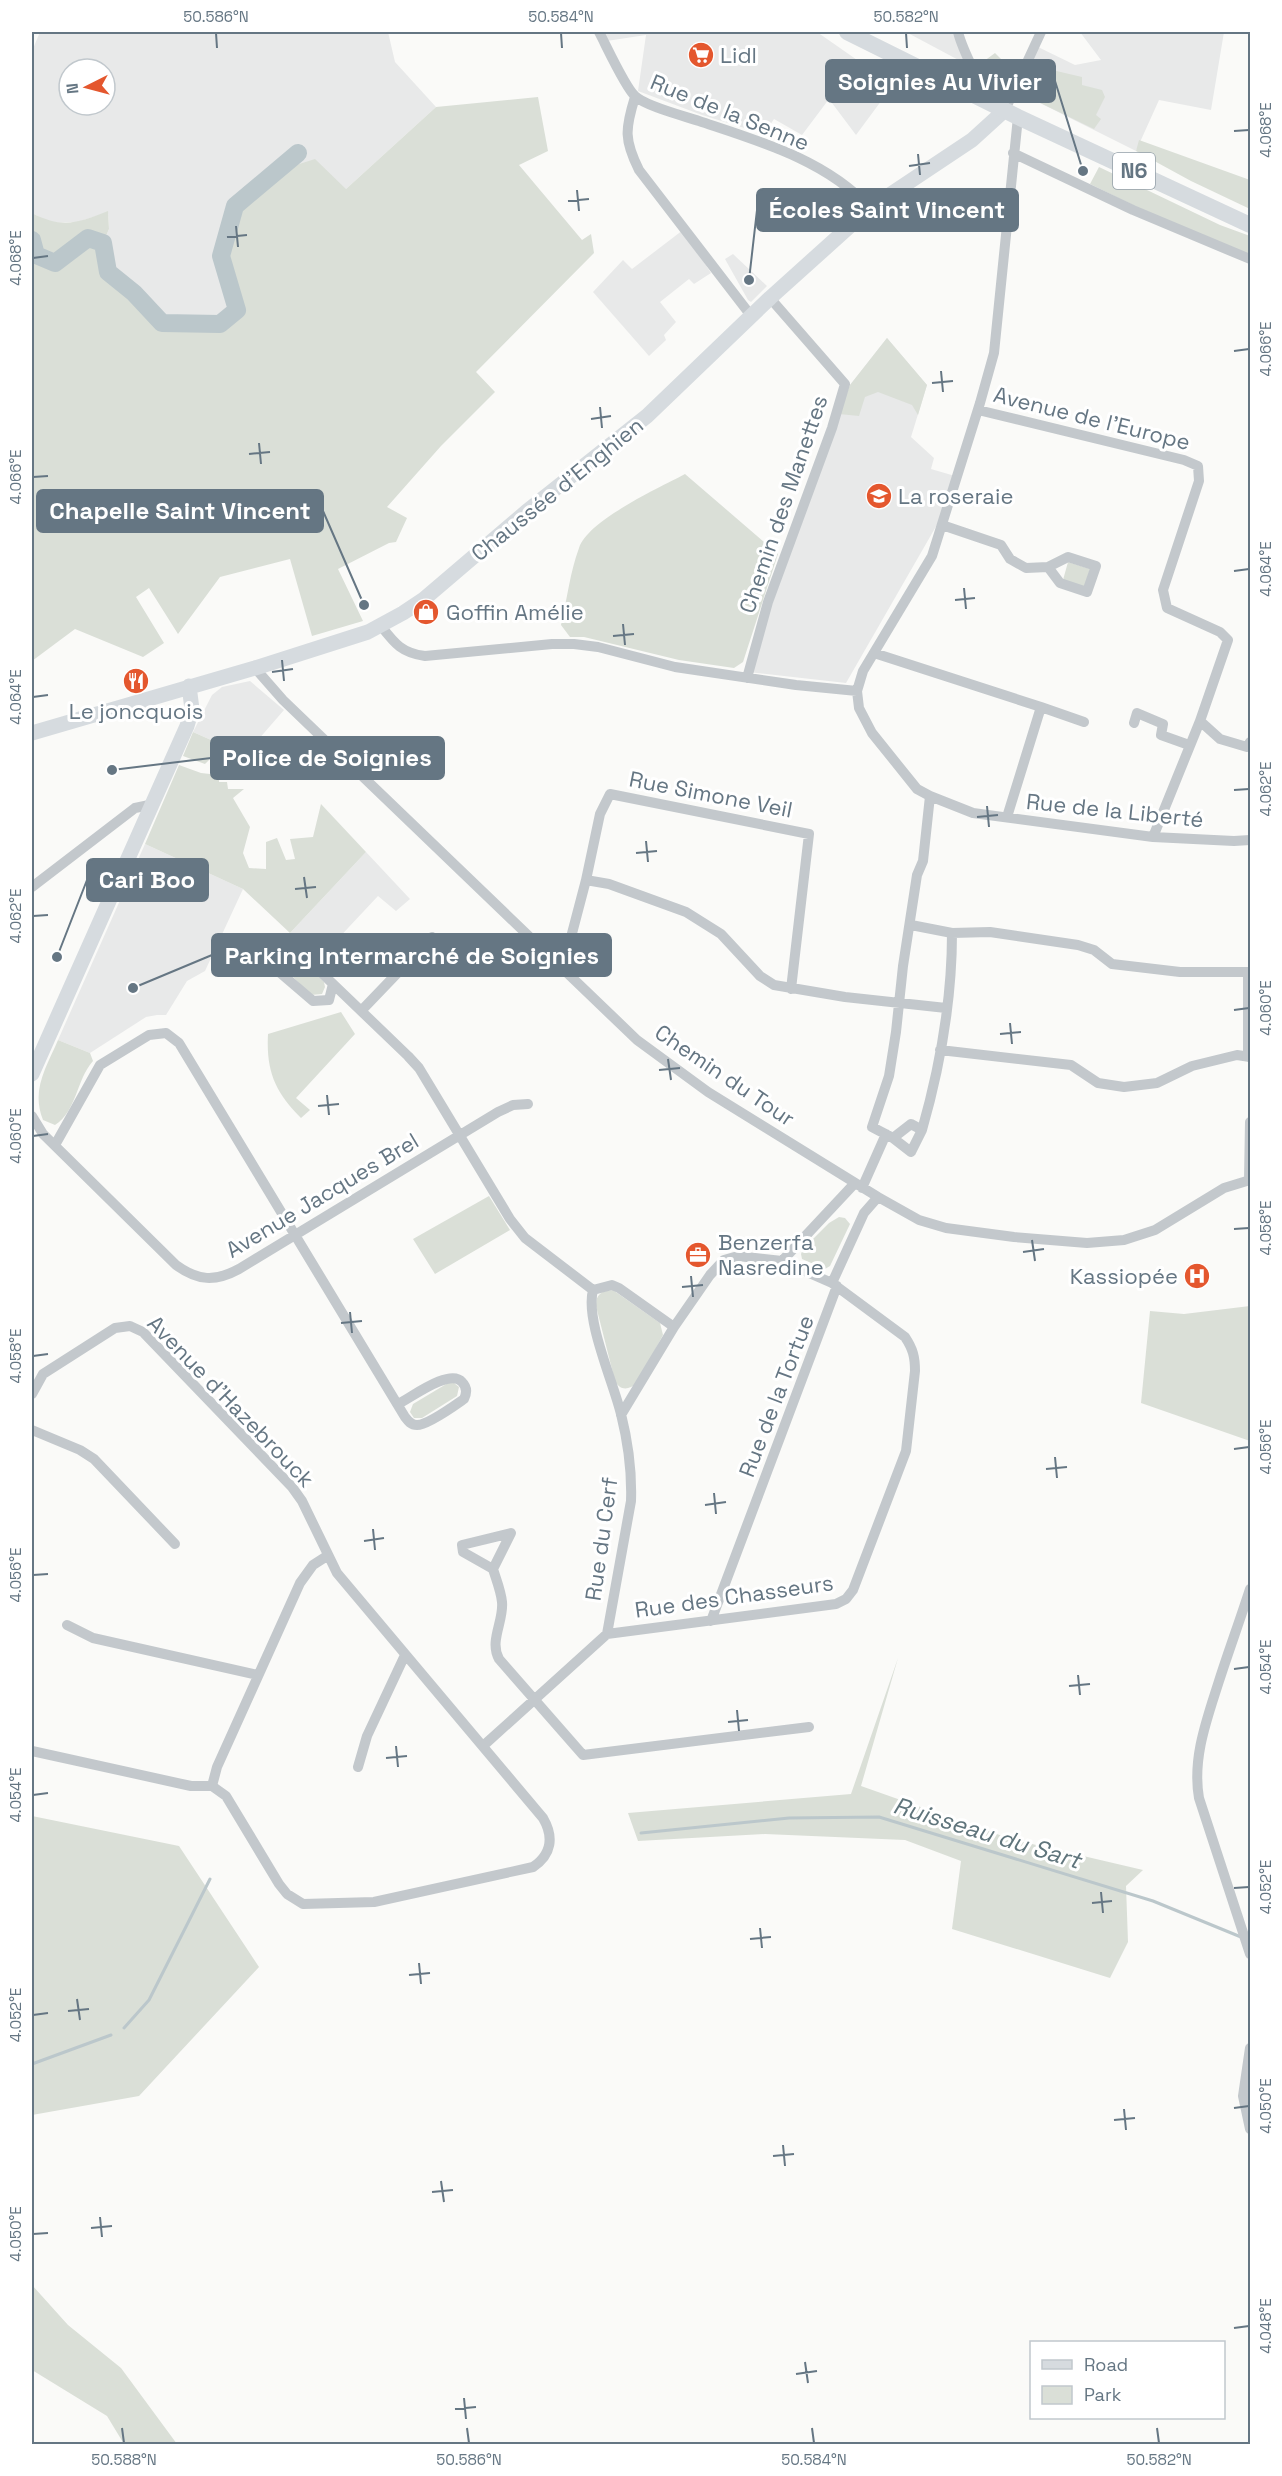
<svg xmlns="http://www.w3.org/2000/svg" width="1282" height="2476" viewBox="0 0 1282 2476" font-family="'Space Grotesk',sans-serif">
  <style>
    .built { fill: #e8e9e9; fill-rule: evenodd }
    .green { fill: #dadfd7 }
    .lines { fill: none; stroke-linecap: round; stroke-linejoin: round }
    .stream { stroke: #bbc7cb; stroke-width: 3 }
    .river { stroke: #bbc7cb; stroke-width: 18 }
    .street { stroke: #c3c8cc; stroke-width: 10 }
    .secondary { stroke: #d6dbdf; stroke-width: 15 }
    .primary { stroke: #d6dbdf; stroke-width: 16 }
    .ticks { fill: none; stroke: #657683; stroke-width: 2 }
    .labels { text-anchor: middle; stroke-width: 6; stroke-linejoin: round; paint-order: stroke }
    .shield { fill: #fff; stroke: #939fa8; stroke-width: 1.5 }
    .shield-label { font-size: 21px; font-weight: bold; fill: #657683 }
    .poi-label { font-size: 22px; fill: #657683; stroke: #fff; text-anchor: start }
    .street-label { font-size: 22px; fill: #657683; stroke: #fff }
    .water-label { font-size: 24px; font-style: italic; fill: #60757c; stroke: #fff }
    .leader { fill: none; stroke: #657683; stroke-width: 2 }
    .callout-dot { fill: #657683; stroke: #fff; stroke-width: 2 }
    .callout { fill: #657683; stroke: #657683; stroke-width: 2 }
    .callout-label { font-size: 24px; text-anchor: middle; font-weight: bold; fill: #fff }
    .neatline { fill: none; stroke: #657683; stroke-width: 2 }
    .ticks-label { font-size: 15px; text-anchor: middle; fill: #657683 }
  </style>
  <rect width="100%" height="100%" fill="#fafaf8"/>
  <path class="built" d="M40 32H388L395 62 436 107 346 189 221 256 237 310 220 324 162 323 134 293 108 272 103 243 109 229 108 212 78 222 51 223 32 213V51ZM69 69H105V105H69Z
    M595 32H817L893 85 856 135 829 99 802 135 774 119 764 134 702 115 638 91 646 35 600 42Z
    M906 32H954L966 64Z
    M1080 32H1224L1211 110 1159 100 1136 151 1028 97 1023 85 1038 47 1075 65 1101 60Z
    M683 230 711 273 694 284 689 279 660 302 676 322 664 335 666 340 649 356 593 292 623 260 632 269Z
    M733 254 767 286 751 302 748 300 725 259Z
    M887 338 927 385 911 437 934 458 931 469 955 476 942 516 846 683 748 672 850 385Z
    M250 681 284 710 245 755 193 732 212 695 222 687Z
    M145 844 243 889 205 971 187 981 166 1015H157L146 1017 90 1053 58 1040Z
    M366 852 410 899 396 911 378 896 319 959 290 933Z"/>
  <path class="green" d="M995 53 1012 70 1005 84 992 80 980 64Z
    M1031 65 1082 77V85L1102 90 1105 97 1096 115 1101 119 1094 129 1028 97 1023 85Z
    M538 97 548 151 519 165 582 240 591 234 594 253 476 372 495 392 441 446 387 507 407 518 396 542 389 543 338 569 363 621 312 636 290 559 220 577 178 634 149 588 136 597 164 643 143 657 75 629 32 661V213C63 229 77 223 108 211L109 229 103 243 108 272 134 293 162 323 220 324 236 310 221 256 235 206 274 172 315 159 346 189 436 107Z
    M1139 140 1250 180V209L1191 181 1136 151Z
    M1099 167 1220 225 1250 236V255L1139 208 1090 184Z
    M887 338 927 385 918 415 912 405 878 392 865 397 859 416 839 414 850 385Z
    M685 474 778 554 743 662 734 668 679 660 584 637H570L561 625C567 600 570 572 579 548 588 520 659 488 685 474Z
    M1068 562 1090 569 1084 588 1063 580Z
    M193 732 245 755 260 739 270 749 258 764 233 765 237 758 212 757 205 764 183 756Z
    M179 765 201 773 219 775V782H227L228 789H244L233 798 250 827 243 853 249 868 266 869V842L277 838 286 860 295 859 290 839 313 837 321 804 366 852 290 933 243 889 145 844Z
    M286 953H295L324 982 325 987 322 994 311 995 282 966 280 958Z
    M341 1012 355 1034 296 1098 310 1110 301 1118C275 1092 266 1071 268 1034Z
    M58 1040 90 1053 93 1061C76 1080 77 1111 55 1125L43 1120C31 1090 46 1068 58 1040Z
    M489 1196 510 1230 435 1274 413 1239Z
    M839 1217 845 1218 850 1224 830 1266 825 1269 802 1259 801 1254 803 1249 829 1223Z
    M613 1290 660 1323 663 1335 637 1383C629 1390 620 1391 615 1381L596 1306C596 1294 601 1291 613 1290Z
    M1250 1306V1441L1141 1403 1150 1311 1184 1314Z
    M448 1383H454L459 1387 457 1396 422 1418H414L410 1412 413 1404Z
    M898 1658 861 1786 1011 1839 1143 1870 1126 1886 1128 1942 1110 1978 952 1929 961 1861 905 1840 765 1834 638 1841 628 1813 851 1794Z
    M32 1816 179 1846 259 1967 139 2096 32 2115Z
    M32 2285 68 2325 121 2368 177 2444H124L107 2416 32 2370Z"/>
  <g class="lines">
    <path class="stream" d="M641 1833 789 1818 879 1817 1153 1901 1241 1937
      M124 2028 149 2000 210 1879
      M32 2064 111 2035"/>
    <path class="river" d="M32 240 36 255 55 263 88 238 103 243 108 272 134 293 162 323 220 324 237 310 221 256 235 206 298 153"/>
    <path class="street" d="M599 32C606 45 625 87 635 96 645 106 684 116 699 121 759 141 826 160 870 208
      M958 32C964 56 979 77 987 101
      M635 97C625 129 624 140 639 170L752 317
      M1005 110 1041 32
      M1018 117 994 353 980 403 932 556 863 671 857 691 859 708 872 733 917 789 930 796 973 813 1153 837 1234 841 1250 840
      M1013 153 1133 210 1250 259
      M978 410 1184 460 1198 466 1199 481 1163 590 1167 608 1220 632 1228 640 1200 721 1153 837
      M942 525 1001 545 1010 559 1026 568 1048 567 1060 583 1087 592 1096 566 1068 557 1048 567
      M381 626C395 644 402 653 425 656L552 644H574L598 647 675 667 796 685 857 691
      M874 653 1041 707 1007 817
      M255 668 283 700 637 1040 708 1092 878 1197 919 1220 946 1228 1014 1237 1087 1243 1124 1240 1155 1230 1224 1188 1250 1180
      M747 678 768 602 832 428 845 384 770 298
      M1041 707 1084 722
      M1200 721 1220 739 1247 747 1250 742
      M1134 723 1137 713 1163 724 1161 735 1189 745
      M930 796 923 861 917 875 903 966 896 1032 889 1076 872 1127 893 1138 911 1124 922 1130C940 1067 952 999 952 933
      M586 880 600 814 610 794 809 834 791 989
      M32 887 135 808 154 804
      M911 925 952 933 990 932 1078 945 1094 950 1112 964 1180 972H1250
      M554 961 570 941 586 880 609 884 686 912 721 934 760 976 774 985 845 997 946 1008
      M1248 973V1057
      M333 984 329 1000 313 1001 278 971 275 960 282 948H294L305 957 408 1056 419 1068 510 1219 525 1238 593 1290
      M361 1011 432 937
      M940 1050 1071 1065 1098 1083 1124 1087 1157 1083 1192 1066 1237 1055 1250 1057
      M32 1116 43 1134 176 1265C198 1281 215 1282 239 1269L498 1112 513 1105 528 1104
      M893 1138 911 1152 922 1130
      M55 1145 100 1065 149 1035 166 1033 179 1043 405 1417C408 1421 411 1425 417 1425 428 1425 454 1406 464 1399 467 1393 467 1387 462 1382 450 1368 412 1397 398 1404
      M1249 1180 1250 1122
      M862 1188 886 1134
      M782 1261 855 1183
      M832 1283 864 1213 878 1197
      M593 1290C585 1320 613 1381 621 1414 628 1442 632 1472 631 1501L607 1634
      M593 1290 612 1285 619 1288 674 1327 621 1415
      M32 1394 43 1374 115 1328 130 1326 143 1332 292 1487 302 1501 337 1573 543 1818C554 1837 552 1854 533 1867L374 1902 303 1904 287 1894 279 1884 226 1796 212 1786H191L32 1751
      M32 1430 80 1450 94 1459 175 1544
      M493 1569 511 1533 462 1545 463 1552 493 1569C496 1579 501 1591 502 1602 504 1621 489 1641 499 1659L583 1755 809 1727
      M1250 1589C1240 1620 1229 1650 1219 1681 1207 1719 1192 1758 1199 1798L1250 1954
      M711 1621 837 1286
      M67 1625 93 1638 258 1675
      M483 1746 607 1634 836 1604 846 1599 853 1590 906 1451 915 1371C915 1357 913 1349 905 1337L832 1283 782 1261 738 1256 724 1260 710 1275 674 1327
      M358 1767 367 1736 405 1655
      M212 1786 217 1767 300 1583 313 1565 327 1556
      M1250 2048 1243 2096 1250 2129"/>
    <path class="secondary" d="M32 733 255 668 368 632 403 613 424 599 526 512 647 416 770 298 870 208 972 140 1005 110
      M32 1074 187 726 192 709 189 686"/>
    <path class="primary" d="M847 32 1018 117 1250 225"/>
  </g>
  <path class="ticks" d="M216 33 217 48M561 33 562 48M906 33 907 48M1234 131 1249 130M918 154 920 175M909 166 930 163M577 190 579 211M568 201 589 199M236 226 238 247M227 237 247 235M33 258 48 256M1234 351 1249 349M941 371 943 392M932 383 953 381M600 407 602 428M591 419 611 416M259 443 261 464M249 454 270 452M33 477 48 476M1234 571 1249 569M964 588 966 609M955 600 975 598M623 624 625 645M613 636 634 634M282 660 284 681M272 672 293 669M33 697 48 695M1234 790 1249 789M987 806 989 827M977 817 998 815M646 841 648 862M636 853 657 851M304 877 307 898M295 889 316 887M33 916 48 915M1234 1010 1249 1008M1010 1023 1012 1044M1000 1034 1021 1032M668 1059 671 1080M659 1070 680 1068M327 1095 329 1115M318 1106 339 1104M33 1136 48 1134M1234 1229 1249 1228M1032 1240 1035 1261M1023 1252 1044 1249M691 1276 693 1297M682 1287 703 1285M350 1312 352 1333M341 1323 362 1321M33 1356 48 1354M1234 1449 1249 1447M1055 1457 1057 1478M1046 1469 1067 1467M714 1493 716 1514M705 1505 726 1502M373 1529 375 1550M364 1541 384 1538M33 1575 48 1574M1234 1669 1249 1667M1078 1675 1080 1695M1069 1686 1090 1684M737 1710 739 1731M728 1722 748 1720M396 1746 398 1767M386 1758 407 1756M33 1795 48 1793M1234 1888 1249 1887M1101 1892 1103 1913M1092 1903 1112 1901M760 1928 762 1948M750 1939 771 1937M419 1963 421 1984M409 1975 430 1973M77 1999 80 2020M68 2011 89 2009M33 2015 48 2013M1234 2108 1249 2106M1124 2109 1126 2130M1114 2120 1135 2118M783 2145 785 2166M773 2156 794 2154M441 2181 444 2202M432 2192 453 2190M100 2217 102 2237M91 2228 112 2226M33 2234 48 2233M1234 2328 1249 2326M805 2362 808 2383M796 2374 817 2371M464 2398 466 2419M455 2409 476 2407M122 2428 124 2443M467 2428 469 2443M812 2428 814 2443M1157 2428 1159 2443"/>
  <defs>
    <g id="supermarket-disc" transform="scale(1.35)"><circle r="9.5" fill="#e4572e" stroke="#fff"/><path d="M-6-5.5h2.5l.6 2H6L4.5 2H-2.5L-4.4-4H-6ZM-1.5 3.2a1.3 1.3 0 1 0 .1 0ZM3 3.2a1.3 1.3 0 1 0 .1 0Z" fill="#fff"/></g>
    <g id="school-disc" transform="scale(1.35)"><circle r="9.5" fill="#e4572e" stroke="#fff"/><path d="M0-5L7-2L0 1L-7-2ZM-4 1L0 2.5L4 1V4Q0 6-4 4Z" fill="#fff"/></g>
    <g id="shop-disc" transform="scale(1.35)"><circle r="9.5" fill="#e4572e" stroke="#fff"/><path d="M-5-2.5h2.3a2.7 3.5 0 0 1 5.4 0H5L5.5 6h-11ZM-1.5-2.5h3a1.5 2.3 0 0 0-3 0Z" fill="#fff"/></g>
    <g id="restaurant-disc" transform="scale(1.35)"><circle r="9.5" fill="#e4572e" stroke="#fff"/><path d="M-5-6h1v4h1v-4h1v4h1v-4h1v5L-1.5 .5V6h-2V.5L-5-1ZM5-6V6H3V1.5H1.5Q1.5-4 5-6Z" fill="#fff"/></g>
    <g id="office-disc" transform="scale(1.35)"><circle r="9.5" fill="#e4572e" stroke="#fff"/><path d="M-6-3h4V-5.5h4V-3h4V5H-6ZM-1-4.5V-3h2v-1.5ZM-6 0V1H6V0Z" fill="#fff"/></g>
    <g id="hospital-disc" transform="scale(1.35)"><circle r="9.5" fill="#e4572e" stroke="#fff"/><path d="M-5-5h3v3.5h4V-5h3V5h-3V1.5h-4V5h-3Z" fill="#fff"/></g>
  </defs>
  <g fill-rule="evenodd">
    <use href="#supermarket-disc" x="701" y="55"/>
    <use href="#school-disc" x="879" y="496"/>
    <use href="#shop-disc" x="426" y="612"/>
    <use href="#restaurant-disc" x="136" y="681"/>
    <use href="#office-disc" x="698" y="1255"/>
    <use href="#hospital-disc" x="1197" y="1276"/>
  </g>
  <g class="labels">
    <rect class="shield" x="1113" y="153" width="42" height="36" rx="4.5"/>
    <g class="shield-label">
      <text x="1134" y="178">N6</text>
    </g>
    <g class="poi-label">
      <text x="720" y="63">Lidl</text>
      <text x="898" y="504">La roseraie</text>
      <text x="446" y="620">Goffin Amélie</text>
      <text x="136" y="719" text-anchor="middle">Le joncquois</text>
      <text x="718" y="1250">Benzerfa<tspan x="718" dy="25">Nasredine</tspan></text>
      <text x="1178" y="1284" text-anchor="end">Kassiopée</text>
    </g>
    <g class="street-label">
      <text transform="translate(730 112) rotate(22)" y="8">Rue de la Senne</text>
      <text transform="translate(1092 418) rotate(14)" y="8">Avenue de l'Europe</text>
      <text transform="translate(557 489) rotate(-39)" y="8">Chaussée d'Enghien</text>
      <text transform="translate(783 504) rotate(-71)" y="8">Chemin des Manettes</text>
      <text transform="translate(711 794) rotate(11)" y="8">Rue Simone Veil</text>
      <text transform="translate(1115 810) rotate(6)" y="8">Rue de la Liberté</text>
      <text transform="translate(725 1075) rotate(34)" y="8">Chemin du Tour</text>
      <text transform="translate(322 1195) rotate(-31)" y="8">Avenue Jacques Brel</text>
      <text transform="translate(776 1396) rotate(-69)" y="8">Rue de la Tortue</text>
      <text transform="translate(231 1401) rotate(46)" y="8">Avenue d'Hazebrouck</text>
      <text transform="translate(601 1539) rotate(-82)" y="8">Rue du Cerf</text>
      <text transform="translate(734 1596) rotate(-8)" y="8">Rue des Chasseurs</text>
    </g>
    <g class="water-label">
      <text transform="translate(987 1833) rotate(17)" y="8">Ruisseau du Sart</text>
    </g>
  </g>
  <path class="leader" d="M1083 171L1055 81M749 280L757 210M364 605L323 511M112 770L211 758M57 957L87 880M133 988L212 955"/>
  <g class="callout-dot">
    <circle cx="1083" cy="171" r="6"/>
    <circle cx="749" cy="280" r="6"/>
    <circle cx="364" cy="605" r="6"/>
    <circle cx="112" cy="770" r="6"/>
    <circle cx="57" cy="957" r="6"/>
    <circle cx="133" cy="988" r="6"/>
  </g>
  <g class="callout">
    <rect x="826" y="60" width="229" height="42" rx="6"/>
    <rect x="757" y="189" width="261" height="42" rx="6"/>
    <rect x="37" y="490" width="286" height="42" rx="6"/>
    <rect x="211" y="737" width="233" height="42" rx="6"/>
    <rect x="87" y="859" width="121" height="42" rx="6"/>
    <rect x="212" y="934" width="399" height="42" rx="6"/>
  </g>
  <g class="callout-label">
    <text x="940" y="90">Soignies Au Vivier</text>
    <text x="887" y="218">Écoles Saint Vincent</text>
    <text x="180" y="519">Chapelle Saint Vincent</text>
    <text x="327" y="766">Police de Soignies</text>
    <text x="147" y="888">Cari Boo</text>
    <text x="412" y="964">Parking Intermarché de Soignies</text>
  </g>
  <rect width="1282" height="2476" fill="none" stroke="#ffffff" stroke-width="66"/>
  <rect x="1030" y="2341" width="195" height="78" fill="#ffffff" stroke="#c1c8cd" stroke-width="1.5"/>
  <rect x="1042" y="2360" width="30" height="9" fill="#d6dbdf" stroke="#c1c8cd" stroke-width="1.5"/>
  <text x="1084" y="2371" font-size="18" fill="#657683">Road</text>
  <rect x="1042" y="2386" width="30" height="18" fill="#dadfd7" stroke="#c1c8cd" stroke-width="1.5"/>
  <text x="1084" y="2401" font-size="18" fill="#657683">Park</text>
  <g transform="translate(87 87) rotate(264)"><circle r="28" fill="#ffffff" stroke="#c1c8cd" stroke-width="1.5"/>
  <path d="M0-4.5L10 22L0 15L-10 22Z" fill="#e4572e"/>
  <text y="-9" font-size="16" font-weight="bold" text-anchor="middle" fill="#657683">N</text>
  </g>
  <rect x="33" y="33" width="1216" height="2410" class="neatline"/>
  <g class="ticks-label">
    <text x="216" y="22">50.586°N</text>
    <text x="561" y="22">50.584°N</text>
    <text x="906" y="22">50.582°N</text>
    <text transform="translate(1266 130) rotate(-90)" y="5">4.068°E</text>
    <text transform="translate(16 258) rotate(-90)" y="5">4.068°E</text>
    <text transform="translate(1266 349) rotate(-90)" y="5">4.066°E</text>
    <text transform="translate(16 477) rotate(-90)" y="5">4.066°E</text>
    <text transform="translate(1266 569) rotate(-90)" y="5">4.064°E</text>
    <text transform="translate(16 697) rotate(-90)" y="5">4.064°E</text>
    <text transform="translate(1266 789) rotate(-90)" y="5">4.062°E</text>
    <text transform="translate(16 916) rotate(-90)" y="5">4.062°E</text>
    <text transform="translate(1266 1008) rotate(-90)" y="5">4.060°E</text>
    <text transform="translate(16 1136) rotate(-90)" y="5">4.060°E</text>
    <text transform="translate(1266 1228) rotate(-90)" y="5">4.058°E</text>
    <text transform="translate(16 1356) rotate(-90)" y="5">4.058°E</text>
    <text transform="translate(1266 1447) rotate(-90)" y="5">4.056°E</text>
    <text transform="translate(16 1575) rotate(-90)" y="5">4.056°E</text>
    <text transform="translate(1266 1667) rotate(-90)" y="5">4.054°E</text>
    <text transform="translate(16 1795) rotate(-90)" y="5">4.054°E</text>
    <text transform="translate(1266 1887) rotate(-90)" y="5">4.052°E</text>
    <text transform="translate(16 2015) rotate(-90)" y="5">4.052°E</text>
    <text transform="translate(1266 2106) rotate(-90)" y="5">4.050°E</text>
    <text transform="translate(16 2234) rotate(-90)" y="5">4.050°E</text>
    <text transform="translate(1266 2326) rotate(-90)" y="5">4.048°E</text>
    <text x="124" y="2465">50.588°N</text>
    <text x="469" y="2465">50.586°N</text>
    <text x="814" y="2465">50.584°N</text>
    <text x="1159" y="2465">50.582°N</text>
  </g>
</svg>
